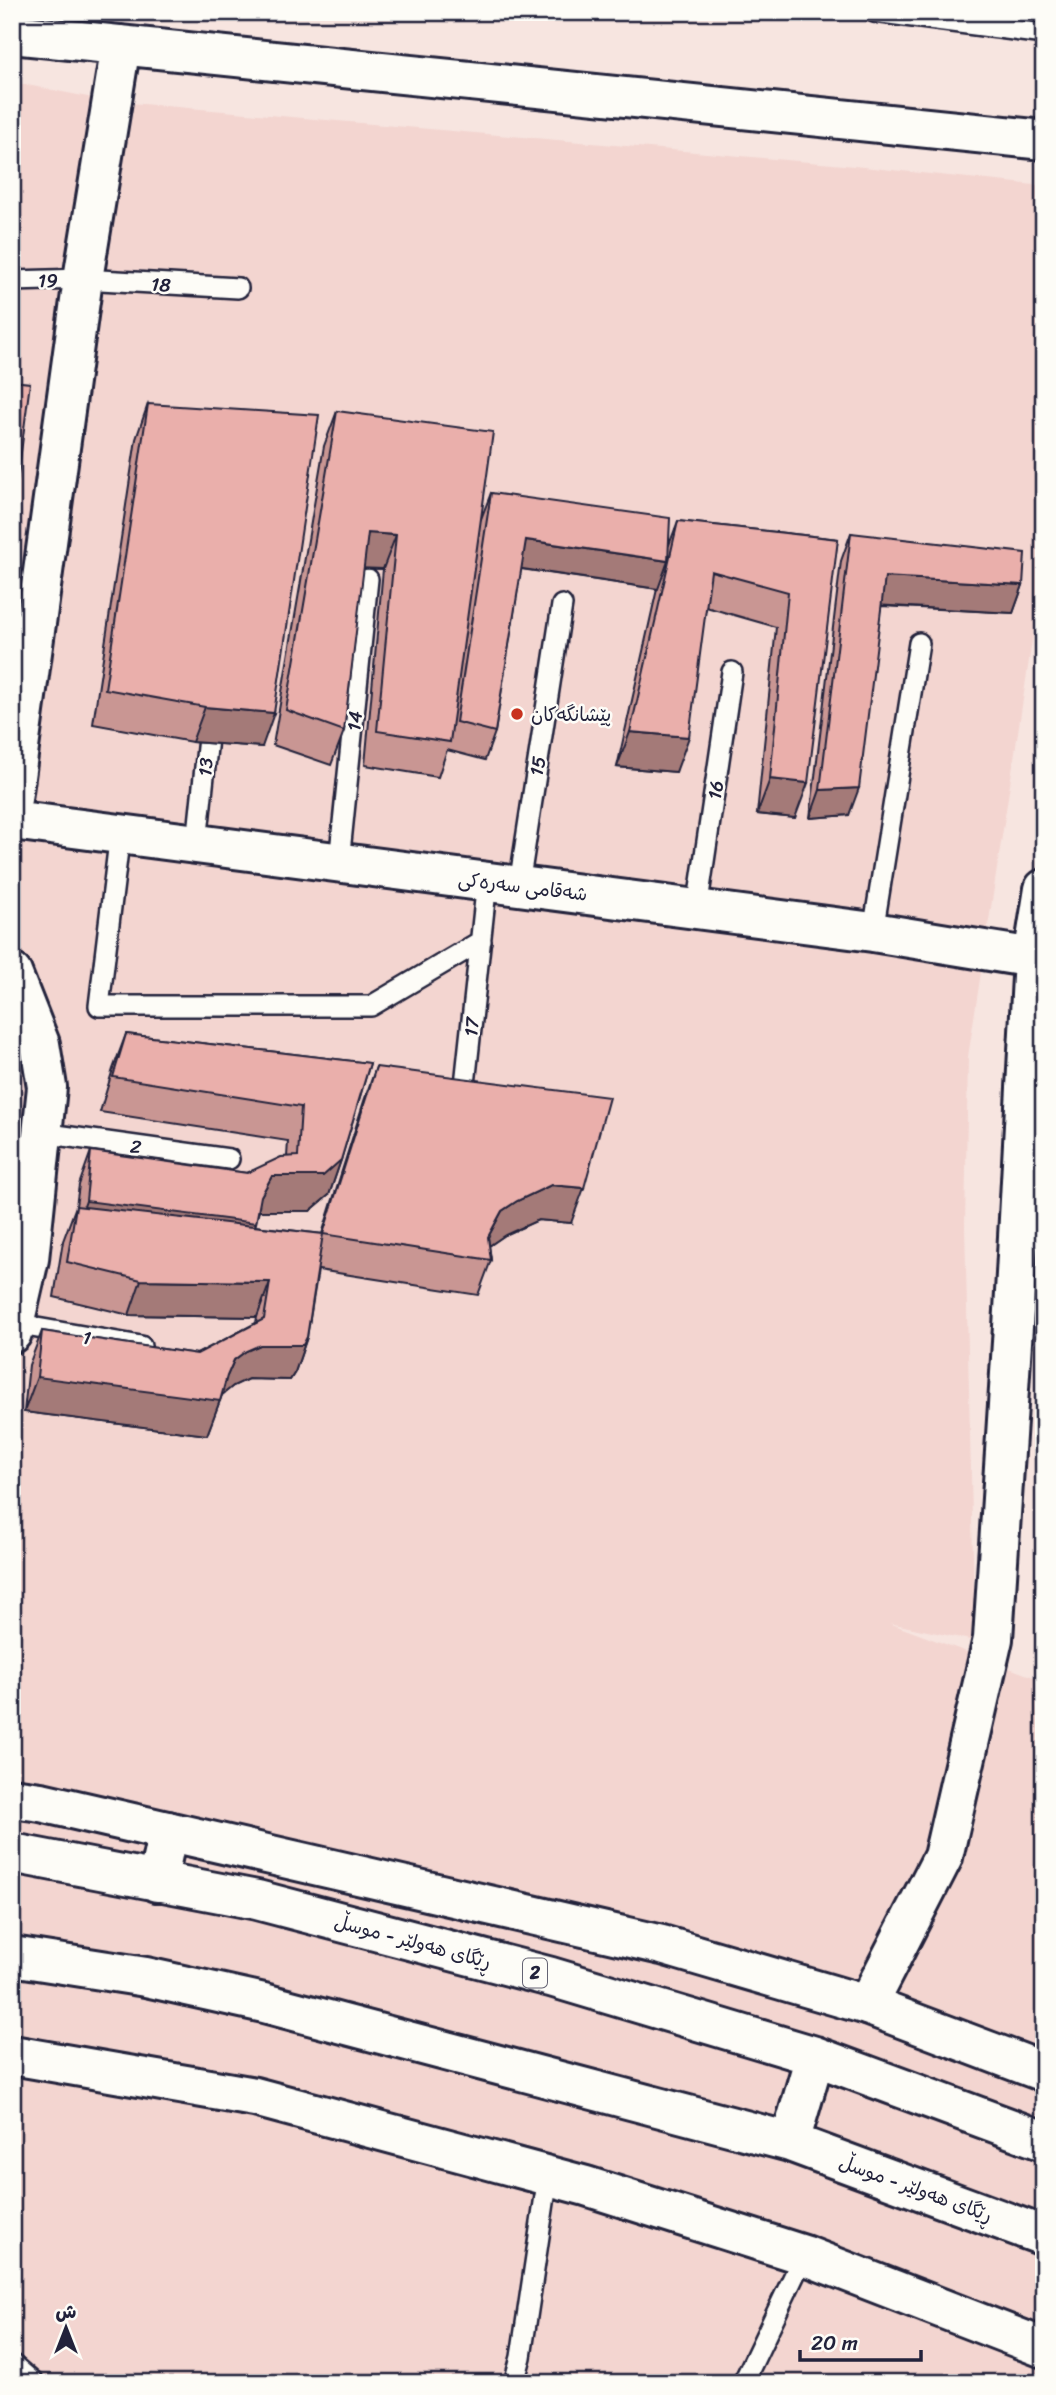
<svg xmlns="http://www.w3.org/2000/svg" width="1056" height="2395" viewBox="0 0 1056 2395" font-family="Sriracha,'Playpen Sans Arabic',sans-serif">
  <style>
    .built { fill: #f3d5d0 }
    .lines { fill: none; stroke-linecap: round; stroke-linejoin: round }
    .lane-casing { stroke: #22223b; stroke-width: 24 }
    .street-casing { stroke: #22223b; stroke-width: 44 }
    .secondary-casing { stroke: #22223b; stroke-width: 44 }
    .highway-casing { stroke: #22223b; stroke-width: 44 }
    .lane { stroke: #fdfcf7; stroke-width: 19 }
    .street { stroke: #fdfcf7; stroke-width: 38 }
    .secondary { stroke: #fdfcf7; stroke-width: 38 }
    .highway { stroke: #fdfcf7; stroke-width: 38 }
    .wall { fill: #c99693; stroke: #22223b; stroke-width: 2 }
    .shaded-wall { fill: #a47a78; stroke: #22223b; stroke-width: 2 }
    .building { fill: #eaafab; stroke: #22223b; stroke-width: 2 }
    .poi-dot { fill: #c8321e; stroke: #fdfcf7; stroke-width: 2.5 }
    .labels { text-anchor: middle; stroke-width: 5; stroke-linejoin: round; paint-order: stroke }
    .shield { fill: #fdfcf7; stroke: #646373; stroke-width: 2 }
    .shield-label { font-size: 18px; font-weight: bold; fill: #22223b }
    .street-label { font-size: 19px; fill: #22223b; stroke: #fdfcf7 }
    .poi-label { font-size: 19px; fill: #22223b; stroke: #fdfcf7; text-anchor: start }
  </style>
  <rect width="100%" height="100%" fill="#f7e5e0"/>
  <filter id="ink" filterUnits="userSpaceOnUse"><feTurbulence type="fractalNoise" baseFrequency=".0143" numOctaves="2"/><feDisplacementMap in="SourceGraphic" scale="14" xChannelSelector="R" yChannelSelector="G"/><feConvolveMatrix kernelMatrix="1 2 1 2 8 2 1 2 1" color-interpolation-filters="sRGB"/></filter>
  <g filter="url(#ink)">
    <path class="built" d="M12 82 108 101 844 165 1044 186V563L968 1057 965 1226 975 1641 889 1623 1044 1681V2383H12Z"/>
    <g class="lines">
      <g class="lane-casing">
        <path id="lane" d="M874 12 1044 34
          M12 281 83 279 238 288
          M120 833 99 1006H371L481 941
          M197 843 210 719
          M339 862 368 579
          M519 885 562 605
          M697 909 732 672
          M873 932 919 643
          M463 1103 487 881
          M42 1133 229 1159
          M14 1324 141 1346
          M12 2364 34 2383
          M514 2383 521 2357 548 2176
          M743 2383 804 2255"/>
      </g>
      <g class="street-casing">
        <path id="street" d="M12 34 1044 140
          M12 799 83 279 121 45
          M12 820 873 932 1033 958
          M12 973 40 1044 47 1087 29 1259 12 1333
          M867 2005 943 1857 993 1639 1014 1311 1033 958 1044 889
          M12 2055 255 2097 586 2186 804 2255 1044 2348"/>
      </g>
      <g class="secondary-casing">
        <path id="secondary" d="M12 1798 41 1802 662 1945 867 2005 1044 2072"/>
      </g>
      <g class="highway-casing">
        <path id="highway" d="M12 1853 257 1900 551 1977 815 2056 1044 2141
          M157 1882 168 1831
          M12 1956 146 1977 264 2003 790 2142 1044 2236
          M790 2142 815 2056"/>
      </g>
      <use href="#lane" class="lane"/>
      <use href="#street" class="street"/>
      <use href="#secondary" class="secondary"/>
      <use href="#highway" class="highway"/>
    </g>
    <path class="wall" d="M148 404 262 747 192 742 93 724 136 439Z
      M337 411 481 519 491 493 669 545 678 521 838 539 795 818 757 814 776 627 706 607 676 772 617 767 657 589 521 569 495 732 485 760 447 750 438 777 365 765 383 569 363 568 344 731 331 765 273 745 324 446Z
      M851 533 1023 585 1013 613 881 606 849 815 810 818 841 561Z
      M126 1034 370 1063 341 1160 329 1195 310 1211H259L255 1226 322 1234 364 1101 376 1067 571 1223 538 1220 505 1235 489 1246 491 1260 478 1295 318 1270 307 1337 295 1372 290 1380 248 1379 233 1386 222 1395 207 1435 24 1412 29 1365 42 1331 197 1354 256 1323 257 1317 129 1315 54 1297 63 1241 76 1206 79 1185 91 1151 247 1173 287 1157 288 1141 100 1112 113 1069Z"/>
    <path class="shaded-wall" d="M368 533 396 535 383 569 355 568Z
      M526 540 668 561 658 589 516 568Z
      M885 577 1023 585 1013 613 874 605Z
      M205 707 274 713 262 747 192 742Z
      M630 732 689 737 676 772 617 767Z
      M770 779 808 783 795 818 757 814Z
      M859 788 849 815 810 818 820 790Z
      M341 1160 329 1195 310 1211H259L253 1222 256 1223 243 1257 73 1236 86 1201 261 1196 272 1176Z
      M551 1185 584 1188 571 1223 538 1220 505 1235 489 1246 488 1237 502 1211 517 1201Z
      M141 1280 270 1282 257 1317 129 1315Z
      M307 1337 295 1372 290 1380 248 1379 233 1386 222 1395 207 1435 24 1412 37 1377 227 1376 234 1360 246 1351 260 1345Z"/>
    <path class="building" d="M12 381 30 383 12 522Z
      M148 404 319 415 274 713 205 707 105 689Z
      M337 411 493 432 450 742 377 731 396 535 368 533 344 731 286 710Z
      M491 493 670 518 668 561 526 540 495 732 456 722Z
      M678 521 838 539 808 783 770 779 788 592 711 571 689 737 630 732Z
      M851 533 1025 553 1023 585 885 577 859 788 820 790Z
      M126 1034 370 1063 341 1160 323 1176H272L261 1196 256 1223 86 1201 91 1151 247 1173 281 1157 298 1156 301 1107 113 1077Z
      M376 1067 609 1097 584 1188 551 1185 517 1201 502 1211 488 1237 491 1260 323 1234Z
      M76 1206 323 1234 307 1337 303 1345H260L246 1351 234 1360 227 1376 220 1401 37 1377 42 1331 197 1354 264 1319 270 1282 141 1280 67 1262Z"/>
  </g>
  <circle class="poi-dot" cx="517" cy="714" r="7"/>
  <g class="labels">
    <rect class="shield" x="523" y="1958.5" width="24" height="29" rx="5"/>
    <g class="shield-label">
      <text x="535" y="1979">2</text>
    </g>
    <g class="street-label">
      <text transform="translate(48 280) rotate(-2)" y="7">19</text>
      <text transform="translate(161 284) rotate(3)" y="7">18</text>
      <text transform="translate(354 721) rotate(-84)" y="7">14</text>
      <text transform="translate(537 766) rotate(-81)" y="7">15</text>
      <text transform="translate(205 767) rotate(-84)" y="7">13</text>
      <text transform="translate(715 790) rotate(-82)" y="7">16</text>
      <text transform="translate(523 886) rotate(7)" y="7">شەقامی سەرەکی</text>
      <text transform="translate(471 1027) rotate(-84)" y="7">17</text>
      <text transform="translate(136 1146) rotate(8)" y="7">2</text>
      <text transform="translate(87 1337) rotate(10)" y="7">1</text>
      <text transform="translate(413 1941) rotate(15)" y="7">ڕێگای هەولێر - موسڵ</text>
      <text transform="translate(916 2188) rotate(20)" y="7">ڕێگای هەولێر - موسڵ</text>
    </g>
    <g class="poi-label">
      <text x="531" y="721">پێشانگەکان</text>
    </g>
  </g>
  <rect width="1056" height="2395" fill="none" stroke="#fdfcf7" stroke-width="42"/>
  <rect x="21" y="21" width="1014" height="2353" fill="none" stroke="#22223b" stroke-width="2.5" filter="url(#ink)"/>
  <g transform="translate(66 2328)" stroke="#fdfcf7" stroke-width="5" paint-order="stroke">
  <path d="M0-5L12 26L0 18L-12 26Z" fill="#22223b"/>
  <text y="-10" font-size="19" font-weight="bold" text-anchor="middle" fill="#22223b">ش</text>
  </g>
  <path d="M800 2350v10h121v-10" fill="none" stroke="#22223b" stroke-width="3.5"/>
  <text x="811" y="2350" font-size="21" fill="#22223b" stroke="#fdfcf7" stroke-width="5" paint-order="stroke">20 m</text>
</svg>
